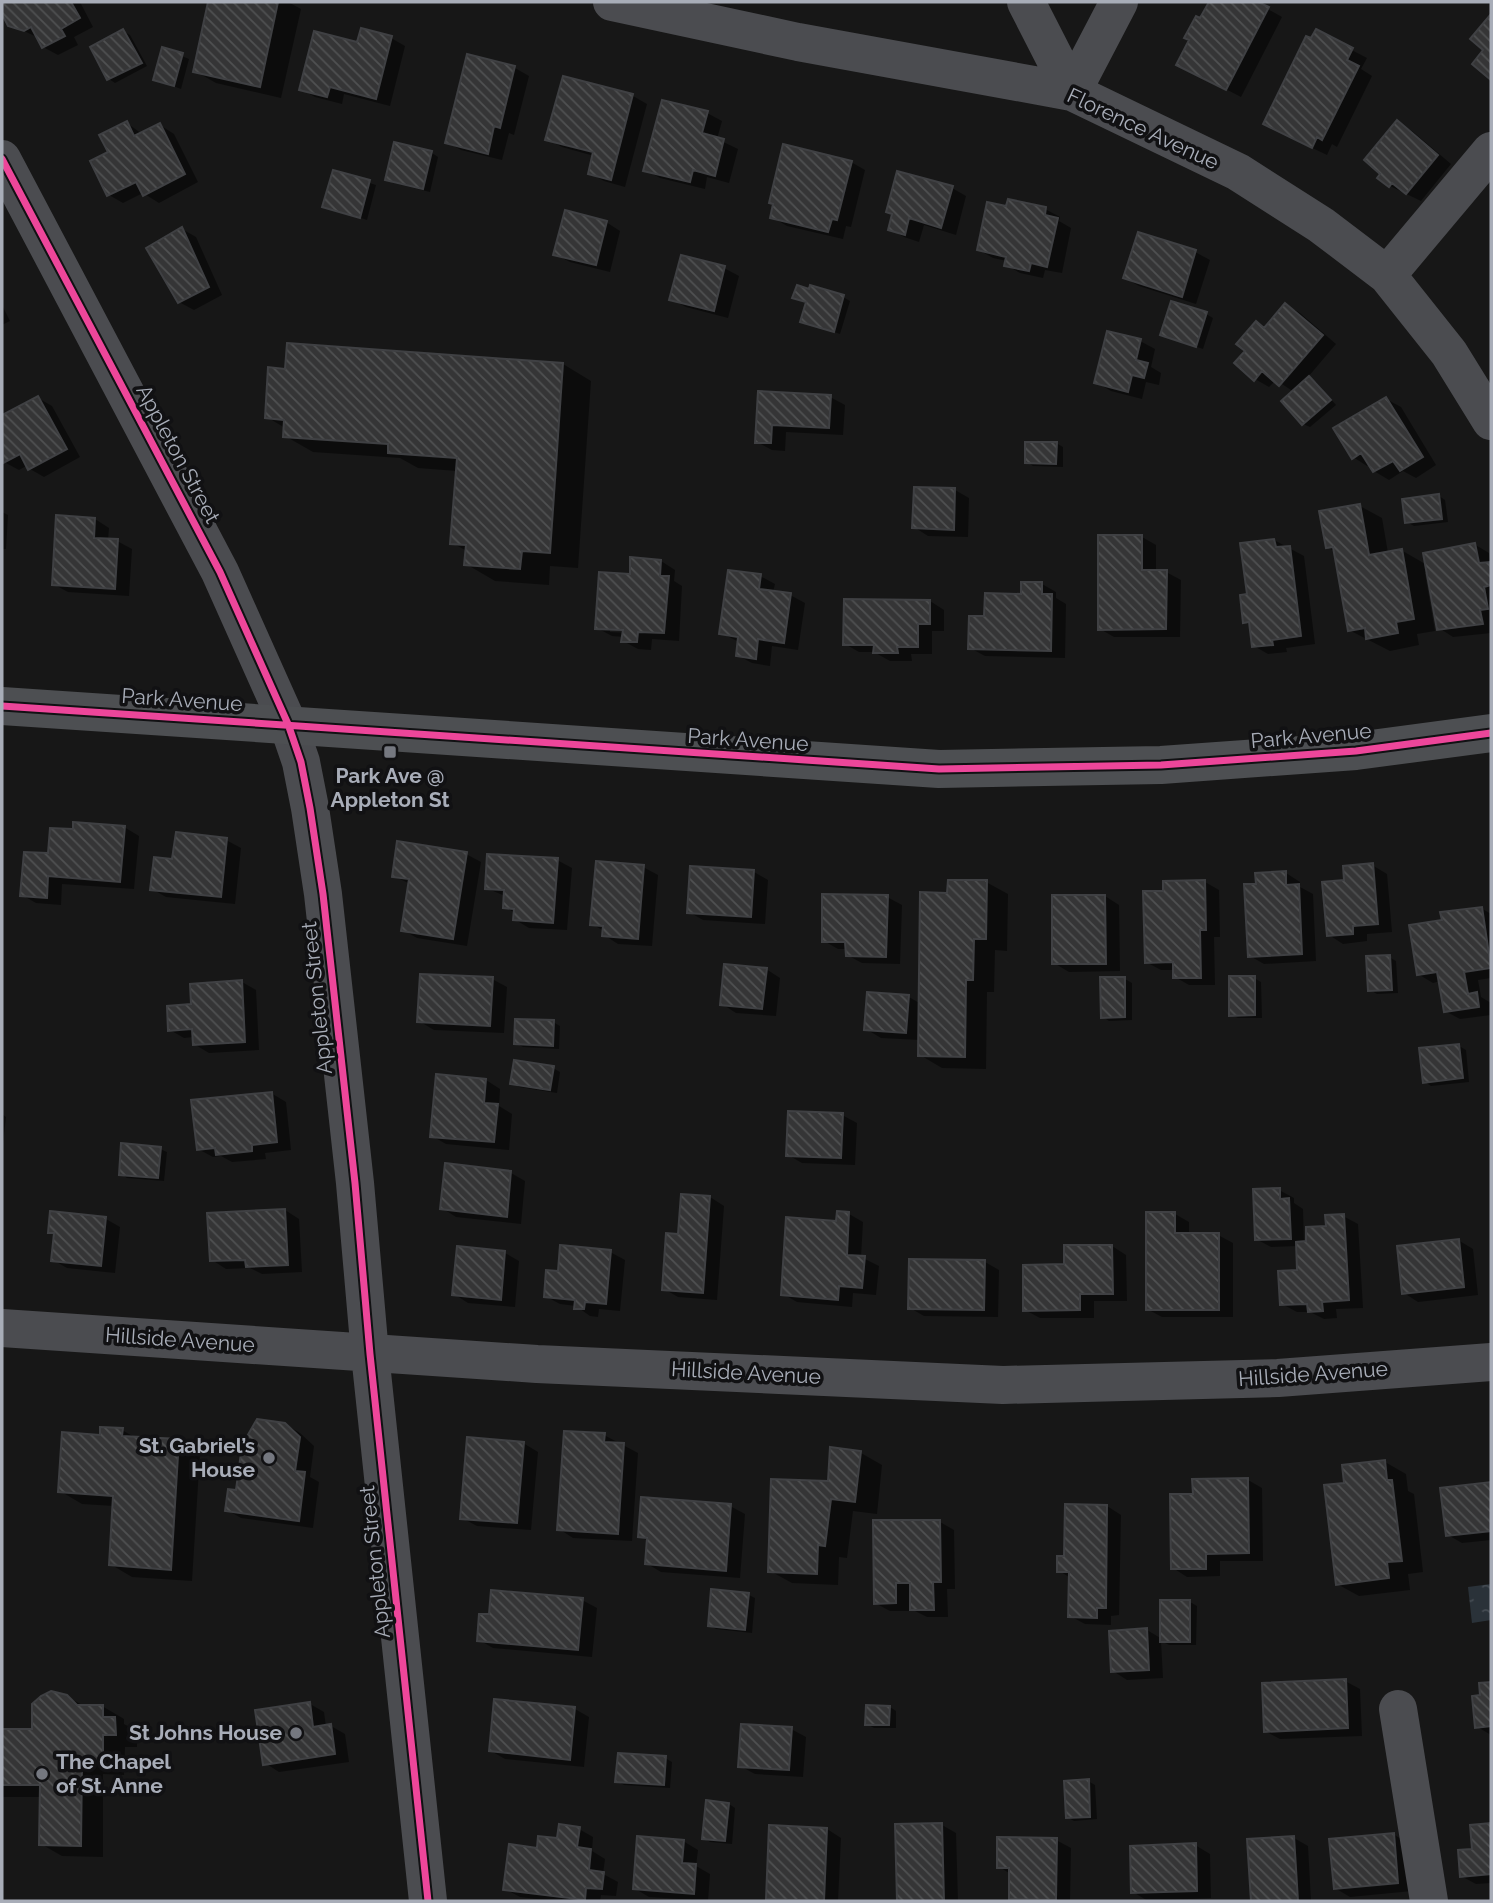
<svg xmlns="http://www.w3.org/2000/svg" width="1493" height="1903" viewBox="0 0 1493 1903" font-family="Raleway,sans-serif">
  <style>
    .water { fill: url(#water-ripples) }
    .shadow { fill: #0007; fill-rule: evenodd }
    .building { fill: url(#building-back-hatch); stroke: #3f4043; stroke-width: 2 }
    .lines { fill: none; stroke-linecap: round; stroke-linejoin: round }
    .minor { stroke: #4b4c50; stroke-width: 38 }
    .major { stroke: #4d4f52; stroke-width: 38 }
    .cycleway-casing { stroke: #111113; stroke-width: 11 }
    .cycleway { stroke: #ed469a; stroke-width: 7 }
    .poi-dot { fill: #757880; stroke: #111113; stroke-width: 2.5 }
    .labels { text-anchor: middle; stroke-width: 7; stroke-linejoin: round; paint-order: stroke }
    .street-label { font-size: 21px; fill: #a8adb8; stroke: #111113 }
    .poi-label { font-size: 21px; font-weight: bold; fill: #a8adb8; stroke: #111113; text-anchor: end }
  </style>
  <defs>
    <pattern id="water-ripples" width="26" height="14" patternUnits="userSpaceOnUse" patternTransform="scale(1.75)"><rect width="26" height="14" fill="#2a3239"/><path d="M2 4q2-2 4 0t4 0M15 11q2-2 4 0t4 0" fill="none" stroke="#464d54"/></pattern>
    <pattern id="building-back-hatch" width="6" height="6" patternUnits="userSpaceOnUse" patternTransform="scale(1.75)"><rect width="6" height="6" fill="#353536"/><path d="M-1 5l2 2M0 0l6 6M5-1l2 2" fill="none" stroke="#4f5051"/></pattern>
  </defs>
  <rect width="100%" height="100%" fill="#171717"/>
  <path class="water" d="M1491 1584V1620L1472 1623 1468 1587Z"/>
  <path class="shadow" d="M2 2H80L93 27 74 37 78 45 58 55 43 47 39 38 9 24 2 10Z
    M210 2H288L301 9 281 98 216 83 195 71Z
    M1211 2H1255L1282 17 1241 97 1193 72 1201 20Z
    M123 31 130 35 147 66 115 83 109 79Z
    M1317 32 1367 58 1361 69 1372 76 1337 147 1332 144 1327 155 1279 132Z
    M391 38 405 46 390 106 344 94 342 104 315 97 301 89 358 44Z
    M164 49 189 59 181 89 155 79Z
    M468 56 515 68 529 76 514 135 509 133 502 160 461 150 447 142Z
    M564 78 633 96 647 104 625 187 604 181 590 173 594 156 562 147 547 139Z
    M663 102 707 113 722 121 717 139 738 149 729 183 707 177 705 189 660 178 646 170Z
    M127 123 142 134 160 125 174 134 198 182 159 203 143 193 123 203 109 195 110 153Z
    M1397 123 1412 131 1451 164 1421 201 1390 186Z
    M395 144 432 153 438 157 430 192 393 183 387 179Z
    M851 162 865 170 851 227 846 226 843 239 787 226 772 217Z
    M334 172 376 185 367 220 325 206Z
    M952 188 966 196 956 235 924 225 919 242 904 237 890 229 894 214Z
    M1007 208 1045 209 1060 217 1059 221 1071 228 1062 273 1045 270 1043 278 1020 273 1006 265 1007 261 993 258 979 250Z
    M606 222 620 231 610 272 570 262 555 254Z
    M182 229 196 237 222 295 194 310 179 302Z
    M1195 252 1210 260 1196 304 1139 286 1125 278Z
    M724 268 739 276 728 318 686 307 671 299Z
    M843 297 850 301 840 334 802 321 807 303 794 298Z
    M2 305 10 321 2 325Z
    M1286 305 1300 313 1336 344 1308 377 1316 382 1336 405 1310 427 1303 424 1294 392 1276 380 1269 387 1255 379 1247 350 1256 323 1265 329Z
    M1206 314 1213 318 1203 349 1162 335Z
    M1140 341 1155 349 1151 367 1161 373 1159 385 1146 382 1142 399 1111 391 1096 382Z
    M563 364 591 381 578 568 550 566 549 585 495 581 466 564 467 551 452 543 457 471 418 468 400 458 313 452 285 436V428L267 417Z
    M760 393 830 397 845 405 843 435 786 432 785 451 772 450 757 442Z
    M38 398 52 406 80 457 44 477 30 469 28 465 19 470 4 462 2 457V417Z
    M1386 399 1401 407 1436 465 1416 478 1403 471 1389 480 1374 471 1370 464 1367 466 1353 457Z
    M1056 443 1063 447V467L1033 466 1027 462Z
    M955 490 969 498 968 537 928 536 914 527Z
    M1439 496 1445 500 1448 522 1414 526 1407 522Z
    M1360 506 1382 518 1388 553 1401 550 1427 565 1474 544 1489 553 1491 564V633L1453 637 1439 628 1428 573H1425L1435 631 1417 634 1419 645 1390 651 1349 630 1336 552 1327 547Z
    M2 512 8 515 6 549H2Z
    M95 519 109 528 108 540 117 541 132 549 129 596 68 592 53 584Z
    M1142 537 1156 545V572H1166L1181 580 1180 637H1114L1100 629Z
    M1274 540 1304 556 1315 644 1286 648 1287 652 1268 654 1254 646 1252 626 1245 622 1249 595Z
    M661 561 675 570 674 581 682 586 679 641 652 639 651 650 638 649 623 641 624 637 612 636 597 628 631 576ZM610 628 631 629V633L610 632Z
    M760 576 775 584 773 592 790 595 805 603 798 650 772 646 770 666 752 663 737 655 739 642 721 633Z
    M1042 584 1056 592V598L1066 604 1065 658 985 656 970 648 986 618Z
    M930 601 944 610V631H932V654H911L912 661H890L874 652H859L845 644Z
    M124 827 139 836 134 889 62 884 61 905 36 903 22 895 50 855 75 831Z
    M226 840 241 848 235 904 166 897 152 889 174 861Z
    M466 854 481 862 467 946 417 938 403 930 410 884 394 876Z
    M557 860 572 868 567 930 529 928 514 919 515 913 505 907V896L486 888Z
    M1372 865 1387 874 1392 932 1367 934V941L1343 944 1329 935Z
    M643 867 658 875 652 946 618 944 604 935V931L592 924Z
    M754 872 768 880 765 924 703 920 689 912Z
    M1286 873 1300 882V887L1313 894 1316 961 1264 964 1250 956 1258 885Z
    M986 882 1008 894 1007 951 995 950 994 992H987L986 1069 942 1068 920 1055V1040L881 1038 866 1029 909 997 921 1004 949 894Z
    M1205 882 1219 890 1220 937H1214L1215 985H1189L1175 977V970H1161L1146 962 1165 892Z
    M1105 896 1119 905 1120 971 1069 972 1054 963Z
    M887 897 902 905 900 964 862 963 847 955V949H838L824 941Z
    M1481 908 1491 914V978L1478 980 1481 997 1491 1003V1015L1460 1019 1445 1011 1440 981 1433 983 1418 974 1444 922Z
    M1389 957 1396 961 1398 993 1377 994 1370 990Z
    M766 969 780 978 776 1016 736 1013 722 1004Z
    M1254 978 1261 982 1262 1018H1238L1231 1015Z
    M492 979 507 987 504 1033 434 1030 419 1021Z
    M1125 979 1132 983V1020L1109 1021 1103 1017Z
    M242 982 256 990 259 1050 209 1053 194 1044V1037L184 1038 170 1030 193 1006Z
    M553 1022 560 1026 559 1049 523 1047 516 1043Z
    M1459 1046 1466 1050 1469 1082 1431 1086 1425 1082Z
    M553 1068 560 1072 557 1093 519 1087 512 1083Z
    M486 1080 500 1089 499 1106 512 1114 509 1150 446 1144 432 1136Z
    M271 1093 286 1102 291 1150 265 1153 266 1159 232 1162 221 1156 213 1157 198 1149Z
    M2 1114 6 1117 2 1153Z
    M842 1115 857 1123 855 1165 802 1163 788 1155Z
    M160 1149 167 1152 164 1181 127 1178 121 1174Z
    M446 1165 511 1173 525 1181 521 1224 456 1217 442 1208Z
    M1279 1190 1294 1198V1203L1303 1209 1304 1243 1343 1216 1358 1224 1363 1308 1336 1309 1337 1318 1324 1319 1310 1312H1297L1282 1304 1299 1271 1298 1246 1271 1247 1256 1239Z
    M710 1197 724 1206 717 1300 678 1297 664 1289Z
    M285 1210 299 1219 302 1272 262 1274 250 1268 226 1269 212 1260Z
    M51 1213 106 1219 120 1227 115 1273 67 1268 53 1260 55 1235 50 1232Z
    M849 1214 863 1222 861 1257 879 1266 876 1295 853 1293 852 1307 797 1302 783 1294 838 1223Z
    M1175 1214 1189 1222V1235H1218L1233 1243V1317H1162L1147 1309Z
    M1458 1240 1473 1249 1478 1295 1418 1302 1404 1293Z
    M1112 1246 1126 1255 1127 1301H1094V1318H1040L1025 1310Z
    M610 1252 625 1260 620 1311 599 1309 598 1317 590 1316 576 1306 560 1304 545 1296 560 1273Z
    M505 1253 519 1261 515 1307 468 1303 454 1294Z
    M985 1262 999 1270 998 1317 924 1316 910 1308Z
    M285 1424 300 1433 314 1446 310 1477 319 1482 313 1528 241 1518 227 1510Z
    M122 1430 136 1438 179 1441 200 1453 192 1581 132 1577 110 1564 114 1506 82 1504 60 1491 101 1436Z
    M604 1435 638 1453 632 1541 573 1538 559 1529Z
    M523 1443 538 1452 531 1530 477 1526 462 1518Z
    M861 1453 882 1465 877 1514 853 1511 847 1558 839 1557 838 1585 792 1583 770 1571 830 1483Z
    M1385 1462 1406 1474 1408 1491 1414 1494 1423 1572 1408 1574 1410 1590 1359 1596 1337 1584 1346 1484Z
    M1248 1480 1262 1488 1263 1561H1220V1576L1187 1577 1173 1568 1194 1496Z
    M1491 1484V1540L1462 1543 1448 1535 1442 1489Z
    M730 1506 745 1514 740 1578 661 1572 646 1563 648 1541 640 1536Z
    M1107 1506 1121 1515 1119 1615 1111 1616V1625L1085 1624 1070 1616 1071 1578 1059 1571 1065 1558Z
    M940 1522 954 1530 955 1589H947L948 1617H927L909 1608V1611H890L875 1603Z
    M749 1595 755 1598 752 1633 716 1629 709 1625Z
    M582 1600 597 1608 592 1657 493 1648 479 1640Z
    M1190 1602 1197 1606 1196 1645H1169L1161 1641 1163 1678 1127 1680 1113 1671 1147 1630 1162 1639Z
    M1345 1681 1360 1689 1362 1736 1280 1739 1265 1731Z
    M1491 1684V1735L1476 1726 1482 1697 1480 1685Z
    M66 1696 84 1706H102L124 1719V1724L137 1731V1747H125L124 1775 103 1774V1857L62 1856 41 1844V1797H2V1730H34Z
    M310 1704 324 1712 326 1727 331 1726 345 1734 349 1762 279 1772 265 1763Z
    M890 1707 896 1711V1728H874L867 1724Z
    M575 1709 589 1717 584 1767 505 1759 491 1751Z
    M791 1729 806 1737 803 1777 755 1774 740 1766Z
    M665 1758 672 1762 670 1788 624 1785 617 1781Z
    M1088 1781 1095 1785 1097 1819 1074 1821 1067 1817Z
    M729 1804 735 1808 732 1844 710 1842 704 1838Z
    M942 1825 956 1833 958 1901H899L897 1826Z
    M1491 1825V1883L1476 1884 1461 1876 1474 1851 1472 1827Z
    M579 1829 593 1837 592 1851 605 1859 603 1874 618 1882 616 1896 601 1895 600 1901H552L520 1897 505 1889 538 1850Z
    M827 1829 841 1838 838 1901H774L768 1898Z
    M1393 1834 1408 1843 1412 1891 1350 1897 1335 1888Z
    M1294 1838 1308 1846 1311 1901H1253L1249 1840Z
    M1056 1840 1071 1848 1070 1901H1016L1011 1898V1874L999 1867Z
    M683 1841 698 1850 696 1866 710 1874 708 1901 649 1897 634 1888Z
    M1195 1845 1210 1854 1211 1898 1148 1901 1133 1892Z"/>
  <path class="building" d="M2 2H71L80 18 61 29 65 36 42 48 31 27 24 31 8 26 2 14Z
    M208 2H278L260 87 193 72Z
    M1209 2H1258L1269 7 1226 90 1176 65 1189 40 1184 38 1196 16 1200 18Z
    M1491 14V80L1472 64 1483 50 1470 39Z
    M361 28 392 36 376 99 330 87 327 97 299 90 314 31 357 42Z
    M123 29 142 63 107 80 90 47Z
    M1316 29 1353 48 1347 60 1359 66 1322 140 1317 137 1312 148 1263 124 1306 36 1311 38Z
    M162 47 183 53 174 86 153 80Z
    M467 54 515 66 500 128 494 126 488 154 445 143Z
    M563 76 633 94 611 180 588 174 593 152 545 140Z
    M662 100 708 111 702 133 724 139 715 176 693 170 690 182 643 171Z
    M1397 120 1438 155 1406 194 1392 183 1389 187 1377 178 1380 174 1364 160Z
    M127 121 134 136 160 123 185 174 143 196 136 182 107 196 90 161 108 152 99 135Z
    M394 142 432 151 423 189 385 180Z
    M783 144 852 161 837 220 832 219 828 232 770 218 773 204 769 203Z
    M333 170 370 180 360 218 322 207Z
    M897 171 953 186 941 228 909 218 905 235 888 230 892 214 886 212Z
    M1008 199 1046 207 1045 215 1058 218 1047 267 1031 263 1029 271 1004 266 1006 257 977 250 987 202 1006 206Z
    M565 210 607 221 596 265 553 255Z
    M182 227 209 287 178 303 146 248Z
    M1138 232 1196 250 1182 297 1123 278Z
    M681 255 725 266 714 311 669 300Z
    M797 285 809 289 810 285 844 295 834 332 800 322 806 302 792 298Z
    M1171 301 1207 312 1196 347 1160 335Z
    M1285 303 1323 335 1279 386 1262 371 1254 381 1234 363 1245 351 1236 344 1256 321 1264 328Z
    M1107 331 1141 339 1136 360 1148 363 1144 378 1132 375 1128 392 1094 383Z
    M287 343 563 363 550 553 522 551 520 569 464 565 466 545 450 544 457 458 388 453V444L283 437 284 420 265 418 268 367 285 369Z
    M1309 376 1331 400 1302 425 1281 401Z
    M758 391 831 395 829 428 772 425 771 443H755Z
    M38 396 67 449 28 470 20 454 3 463 2 415Z
    M1386 397 1423 457 1400 471 1393 461 1373 472 1361 453 1352 459 1333 428Z
    M1025 442H1057L1056 464 1025 463Z
    M914 487 955 488 954 530 912 528Z
    M1439 494 1442 519 1405 523 1402 499Z
    M1360 504 1369 555 1402 549 1414 619 1396 622 1398 633 1366 639 1365 628 1348 631 1333 547 1326 548 1319 511Z
    M56 515 95 518 94 538 118 539 115 589 52 585Z
    M1098 535H1142V570H1167L1166 629 1098 630Z
    M1274 539 1276 547 1290 546 1301 636 1272 640 1273 645 1252 647 1249 622 1243 623 1240 595 1247 594 1240 543Z
    M1475 543 1479 563 1490 562 1491 570V585L1484 587 1488 609 1480 610 1483 624 1437 630 1423 553Z
    M630 557 661 560 660 576H669L664 633 638 632 637 642H621L623 630 595 629 599 572 630 574Z
    M728 570 761 574 759 589 791 593 784 643 758 639 756 659 736 656 738 637 719 634Z
    M1021 582H1042V594H1052L1051 651 968 649 969 616H984L985 593 1021 594Z
    M844 599 930 600V624H918V647H897L898 653H873L874 645H843Z
    M73 822 125 826 120 882 48 876 47 898 20 896 24 852 48 853 50 828 73 829Z
    M176 832 227 838 221 897 150 890 154 857 172 859Z
    M397 841 467 852 453 939 401 931 409 879 392 877Z
    M487 854 558 858 553 923 513 920 514 909 503 908 504 890 485 889Z
    M596 861 644 865 638 939 602 936 603 926 590 925Z
    M1373 863 1378 924 1353 926V934L1327 936 1322 882 1344 880 1343 866Z
    M690 866 754 870 751 917 687 913Z
    M1286 871V885L1299 884 1302 954 1248 957 1244 884H1256L1255 873Z
    M948 880H987L986 939H974L973 980H966L965 1057 918 1056 920 892 947 893Z
    M1205 880 1206 930H1200L1201 978H1173V962L1145 963 1143 891H1163V881Z
    M822 894 888 895 886 957 846 956 845 942H822Z
    M1052 895H1105L1106 964H1052Z
    M1482 907 1491 968 1464 972 1468 994 1477 992 1479 1007 1444 1012 1437 972 1417 975 1409 925 1442 920 1440 912Z
    M1390 955 1392 990 1368 991 1366 956Z
    M724 964 767 968 762 1009 720 1005Z
    M420 974 493 977 490 1026 417 1022Z
    M1229 976H1255V1015L1229 1016Z
    M1100 977H1125V1017L1101 1018Z
    M242 980 245 1042 193 1045 192 1029 168 1031 167 1006 191 1004 190 984Z
    M867 992 909 995 906 1033 864 1030Z
    M515 1019 554 1020 553 1046 514 1044Z
    M1459 1044 1463 1078 1423 1083 1419 1048Z
    M514 1060 554 1066 550 1090 510 1084Z
    M436 1074 486 1079 484 1103 498 1104 494 1142 430 1137Z
    M272 1092 277 1142 252 1145V1151L216 1155 215 1148 197 1150 191 1100Z
    M788 1111 843 1113 841 1158 786 1156Z
    M121 1143 161 1147 158 1178 119 1175Z
    M445 1163 511 1171 507 1217 440 1209Z
    M1280 1188V1199L1289 1198 1291 1239 1255 1240 1253 1189Z
    M681 1194 710 1196 703 1293 662 1290 666 1233 678 1234Z
    M285 1209 288 1265 246 1267 245 1260 210 1261 207 1213Z
    M50 1211 106 1217 101 1266 51 1261 54 1233H48Z
    M837 1211 849 1212 847 1255 865 1256 862 1288 839 1286 838 1300 781 1295 786 1217 836 1221Z
    M1146 1212H1175V1233H1219V1310H1146Z
    M1344 1214 1349 1300 1322 1302 1323 1311 1308 1312 1307 1304 1280 1305 1278 1271 1297 1270 1296 1242 1306 1241V1227L1326 1226 1325 1215Z
    M1459 1239 1464 1287 1402 1294 1397 1246Z
    M560 1245 611 1250 606 1304 585 1302 584 1309H574L575 1300 544 1297 546 1270 558 1271Z
    M1064 1245H1112L1113 1294H1080V1310L1023 1311V1265L1064 1264Z
    M457 1246 505 1251 501 1300 452 1295Z
    M909 1259 985 1260 984 1310 908 1309Z
    M257 1419 285 1423 300 1437 295 1471 305 1472 299 1521 225 1511 228 1489 236 1490 242 1445Z
    M100 1427 123 1428 122 1436 179 1439 171 1570 109 1565 113 1496 58 1492 62 1432 100 1435Z
    M564 1431 605 1433 604 1442 624 1443 618 1534 557 1530Z
    M467 1437 524 1442 517 1523 460 1519Z
    M830 1447 861 1451 855 1502 831 1499 825 1546 818 1545 817 1574 768 1572 771 1479 828 1481Z
    M1385 1460 1387 1480H1392L1402 1561 1387 1562 1389 1578 1336 1585 1324 1485 1344 1483 1342 1465Z
    M1248 1478 1249 1553 1206 1554V1569H1171L1170 1494H1193L1192 1479Z
    M1491 1482V1531L1446 1536 1440 1488Z
    M641 1497 731 1504 726 1571 645 1564 647 1538 638 1537Z
    M1065 1504 1107 1505 1106 1608H1097V1618L1068 1617 1069 1572H1057V1556H1064Z
    M873 1520H940L941 1582H933L934 1610H910V1583H896V1603L874 1604Z
    M711 1589 749 1593 745 1630 708 1626Z
    M491 1590 583 1598 578 1650 477 1641 479 1614H489Z
    M1160 1600H1190V1642H1160Z
    M1147 1628 1149 1670 1111 1672 1109 1631Z
    M1346 1679 1348 1728 1264 1732 1262 1683Z
    M1491 1682V1726L1475 1728 1472 1696 1480 1695 1479 1683Z
    M51 1691 67 1695 77 1705H103V1717H115L116 1735H103V1763H82L81 1846 39 1845 40 1785H2V1729H32V1704L41 1696Z
    M494 1699 575 1707 570 1760 489 1751Z
    M310 1702 313 1727 331 1724 335 1754 263 1765 255 1710Z
    M866 1705 890 1706 889 1725H865Z
    M741 1724 792 1727 789 1770 738 1767Z
    M618 1753 666 1756 664 1785 615 1782Z
    M1089 1779 1090 1817 1066 1818 1064 1781Z
    M706 1800 729 1803 725 1841 702 1839Z
    M942 1823 944 1901H897L895 1824Z
    M1491 1823V1874L1460 1877 1458 1850 1472 1849 1470 1825Z
    M559 1824 580 1827 577 1847 591 1849 589 1870 604 1872 602 1889 586 1888 585 1900 503 1890 509 1844 537 1848 538 1836 557 1838Z
    M769 1825 827 1828 824 1901 766 1899Z
    M1394 1833 1398 1883 1334 1889 1329 1839Z
    M637 1836 684 1840 682 1863 696 1864 694 1894 633 1889Z
    M1294 1836 1298 1901H1251L1247 1839Z
    M997 1837 1057 1838 1056 1900 1009 1899V1868H997Z
    M1196 1843 1197 1891 1131 1893 1130 1846Z"/>
  <g class="lines">
    <path class="minor" d="M612 2 798 42 1072 92 1238 172 1321 225 1387 275 1449 353 1491 421
      M1026 2 1072 92
      M1072 92 1119 2
      M2 159 220 572 288 724 301 762 310 808 323 894 355 1183 370 1354 428 1901
      M1387 275 1491 151
      M2 1328 537 1364 1003 1385 1278 1378 1491 1362
      M1398 1709 1429 1901"/>
    <path class="major" d="M2 706 939 769 1161 765 1356 751 1491 733"/>
    <g class="cycleway-casing">
      <path id="cycleway" d="M2 159 220 572 288 724 301 762 310 808 323 894 355 1183 370 1354 428 1901
        M2 706 939 769 1161 765 1356 751 1491 733"/>
    </g>
    <use href="#cycleway" class="cycleway"/>
  </g>
  <g class="poi-dot">
    <rect x="383" y="745" width="14" height="14" rx="3.5"/>
    <circle cx="269" cy="1458" r="7"/>
    <circle cx="296" cy="1733" r="7"/>
    <circle cx="42" cy="1774" r="7"/>
  </g>
  <g class="labels">
    <g class="street-label">
      <text transform="translate(1143 129) rotate(25)" y="7">Florence Avenue</text>
      <text transform="translate(178 454) rotate(62)" y="7">Appleton Street</text>
      <text transform="translate(182 700) rotate(4)" y="7">Park Avenue</text>
      <text transform="translate(1311 736) rotate(-5)" y="7">Park Avenue</text>
      <text transform="translate(748 740) rotate(4)" y="7">Park Avenue</text>
      <text transform="translate(317 998) rotate(-96)" y="7">Appleton Street</text>
      <text transform="translate(180 1340) rotate(4)" y="7">Hillside Avenue</text>
      <text transform="translate(746 1373) rotate(3)" y="7">Hillside Avenue</text>
      <text transform="translate(1313 1374) rotate(-4)" y="7">Hillside Avenue</text>
      <text transform="translate(375 1562) rotate(-96)" y="7">Appleton Street</text>
    </g>
    <g class="poi-label">
      <text x="390" y="783" text-anchor="middle">Park Ave @<tspan x="390" dy="24">Appleton St</tspan></text>
      <text x="255" y="1453">St. Gabriel’s<tspan x="255" dy="24">House</tspan></text>
      <text x="282" y="1740">St Johns House</text>
      <text x="56" y="1769" text-anchor="start">The Chapel<tspan x="56" dy="24">of St. Anne</tspan></text>
    </g>
  </g>
  <rect width="1493" height="1903" fill="none" stroke="#a8adb8" stroke-width="7"/>
</svg>
